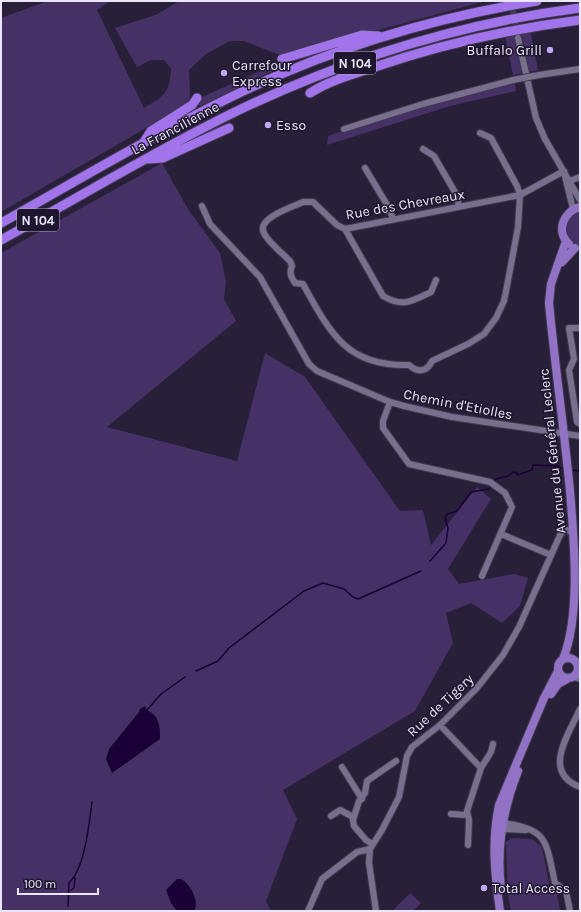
<svg xmlns="http://www.w3.org/2000/svg" width="581" height="912" viewBox="0 0 581 912" font-family="Karla,sans-serif">
  <style>
    .green { fill: #453165 }
    .water { fill: #1b0038 }
    .lines { fill: none; stroke-linecap: round; stroke-linejoin: round }
    .stream { stroke: #1b0038; stroke-width: 1.5 }
    .minor-tunnel { stroke: #453d55; stroke-width: 6; stroke-dasharray: 6 3; stroke-linecap: butt }
    .minor-casing { stroke: #41394f; stroke-width: 8 }
    .major-casing { stroke: #41394f; stroke-width: 10 }
    .highway-casing { stroke: #41394f; stroke-width: 11 }
    .minor { stroke: #786f8d; stroke-width: 6 }
    .major { stroke: #9172c5; stroke-width: 8 }
    .highway { stroke: #a174eb; stroke-width: 9 }
    .minor-bridge-casing { stroke: #41394f; stroke-width: 8; stroke-linecap: butt }
    .minor-bridge { stroke: #786f8d; stroke-width: 6 }
    .poi-dot { fill: #c1a8f3; stroke: #1e162e; stroke-width: 1.5 }
    .labels { text-anchor: middle; stroke-width: 3; stroke-linejoin: round; paint-order: stroke }
    .shield { fill: #1e162e; stroke: #aea8bb; stroke-width: 1 }
    .shield-label { font-size: 13px; font-weight: bold; fill: #ebe6f8 }
    .poi-label { font-size: 14px; fill: #ebe6f8; stroke: #1e162e; text-anchor: start }
    .street-label { font-size: 14px; fill: #ebe6f8; stroke: #1e162e }
  </style>
  <rect width="100%" height="100%" fill="#281f38"/>
  <path class="green" d="M48 1H110L97 10 144 108C163 96 170 94 171 69L164 60H151L137 67 115 28 158 14 179 1H486L282 56 244 41H230L206 54 189 70 190 97 184 106 1 212V18Z
    M530 30 538 70 529 72 522 36 514 38 522 73 513 75 505 36Z
    M286 62 289 63 201 106 195 104 204 96 276 64Z
    M515 83 516 91 450 106 327 145 328 136 401 111Z
    M162 163 188 209 220 253 226 282 224 299 236 321 107 427 237 461 265 353 305 377 400 511 423 510 431 545 477 487 491 499 448 569 459 584 514 574 528 578 520 606 502 623 471 603 446 613 453 643 415 711 283 790 297 819 266 901 271 911H1V253Z
    M580 210V246C561 240 563 217 580 210Z
    M511 838 532 839 542 847 550 888 557 893 560 911H511L508 896 506 842Z
    M410 893 421 903 413 911H392Z"/>
  <path class="water" d="M145 706C147 711 150 711 154 715 160 720 160 731 160 739L112 773 106 759 109 749 139 712 140 709Z
    M177 879H180C190 882 200 902 194 911H177L171 903 166 890Z"/>
  <g class="lines">
    <path class="stream" d="M570 470 580 471
      M494 482 496 479 508 476 513 472 517 473V475L532 470 533 465 558 466 564 470
      M430 561 446 543 448 528 445 518 447 514 457 511 471 492 489 489 492 485
      M196 671 218 661 229 648 304 591 323 583 344 589 353 597 358 599 421 571
      M147 710 161 694 185 677
      M71 890 74 888 75 878
      M68 906 69 883C85 868 89 824 92 802"/>
    <path class="minor-tunnel" d="M511 1 517 32"/>
    <g class="minor-casing">
      <path id="minor" d="M518 38 536 118 545 139 580 200
        M539 75 580 69
        M344 129 423 104 513 80
        M480 133 491 138 517 186 520 195 345 229 337 225 313 202H303C293 207 256 218 264 233 268 242 283 254 290 261L292 266C289 273 291 277 295 283L303 284C330 333 347 367 409 365 418 373 427 372 432 361L468 344 484 334 496 318 504 301 507 286 518 227 520 195 564 171
        M423 149 434 156 456 194 459 206
        M365 168 389 208 393 219
        M565 176 573 209
        M570 181 580 177
        M202 206 210 224 260 277 309 364 317 371 390 402 404 406 452 417 580 436
        M345 229 383 296C403 308 412 301 431 292L436 280
        M580 328H569L574 359 569 370 577 422 580 424
        M390 402 383 421V428L409 464 490 482 505 493 512 507 482 576
        M501 534 551 555
        M578 665 580 667
        M574 677 580 679
        M580 709C569 734 541 772 580 787
        M440 725 481 768 467 811 469 820 468 845
        M342 767 362 799
        M481 768 491 752 493 744
        M451 814 467 815
        M331 816 340 810 353 817
        M502 823C549 828 546 843 555 883L566 891 570 911
        M501 829 526 830
        M372 844 366 840 354 826 353 820 359 801 365 793 367 781 396 761
        M308 911 322 879 357 852 370 849
        M376 911 369 863 370 849 382 830 399 797 407 756 412 747 440 725 477 688 503 655 519 627 561 533 566 530 574 532"/>
    </g>
    <g class="major-casing">
      <path id="major" d="M569 244C555 231 564 211 580 207
        M562 262 575 248
        M558 668a10 10 0 1 1 20 0a10 10 0 1 1-20 0Z
        M563 659C581 615 574 539 570 491 564 428 555 366 549 303L551 284 566 241
        M551 694 558 684 567 679
        M501 888C496 847 503 809 518 771
        M500 911C495 875 491 842 499 805L544 698 558 671"/>
    </g>
    <g class="highway-casing">
      <path id="highway" d="M282 59 362 35 379 36
        M310 93C329 81 350 75 372 68 439 45 509 29 580 20
        M144 142 151 131 192 105 197 98
        M149 159 163 158 229 128
        M1 223C77 181 151 136 229 98 326 50 431 18 537 1
        M1 240C80 197 158 149 239 110 346 59 463 23 580 8"/>
    </g>
    <use href="#minor" class="minor"/>
    <use href="#major" class="major"/>
    <use href="#highway" class="highway"/>
    <g class="minor-bridge-casing">
      <path id="minor-bridge" d="M513 80 539 75"/>
    </g>
    <use href="#minor-bridge" class="minor-bridge"/>
  </g>
  <g class="poi-dot">
    <circle cx="550" cy="50" r="4"/>
    <circle cx="224" cy="73" r="4"/>
    <circle cx="268" cy="125" r="4"/>
    <circle cx="484" cy="888" r="4"/>
  </g>
  <g class="labels">
    <g class="shield">
      <rect x="334" y="52" width="42" height="22" rx="3"/>
      <rect x="17" y="209" width="42" height="22" rx="3"/>
    </g>
    <g class="shield-label">
      <text x="355" y="68">N 104</text>
      <text x="38" y="225">N 104</text>
    </g>
    <g class="poi-label">
      <text x="542" y="55" text-anchor="end">Buffalo Grill</text>
      <text x="232" y="70">Carrefour<tspan x="232" dy="16">Express</tspan></text>
      <text x="276" y="130">Esso</text>
      <text x="492" y="893">Total Access</text>
    </g>
    <g class="street-label">
      <text transform="translate(175 128) rotate(-28)" y="5">La Francilienne</text>
      <text transform="translate(405 204) rotate(-10)" y="5">Rue des Chevreaux</text>
      <text transform="translate(458 404) rotate(11)" y="5">Chemin d'Etiolles</text>
      <text transform="translate(552 451) rotate(-96)" y="5">Avenue du Général Leclerc</text>
      <text transform="translate(440 705) rotate(-43)" y="5">Rue de Tigery</text>
    </g>
  </g>
  <rect width="581" height="912" fill="none" stroke="#ebe6f8" stroke-width="4"/>
  <path d="M18 888v6h80v-6" fill="none" stroke="#ebe6f8" stroke-width="2"/>
  <text x="24" y="888" font-size="12" fill="#ebe6f8" stroke="#1e162e" stroke-width="3" paint-order="stroke">100 m</text>
</svg>
